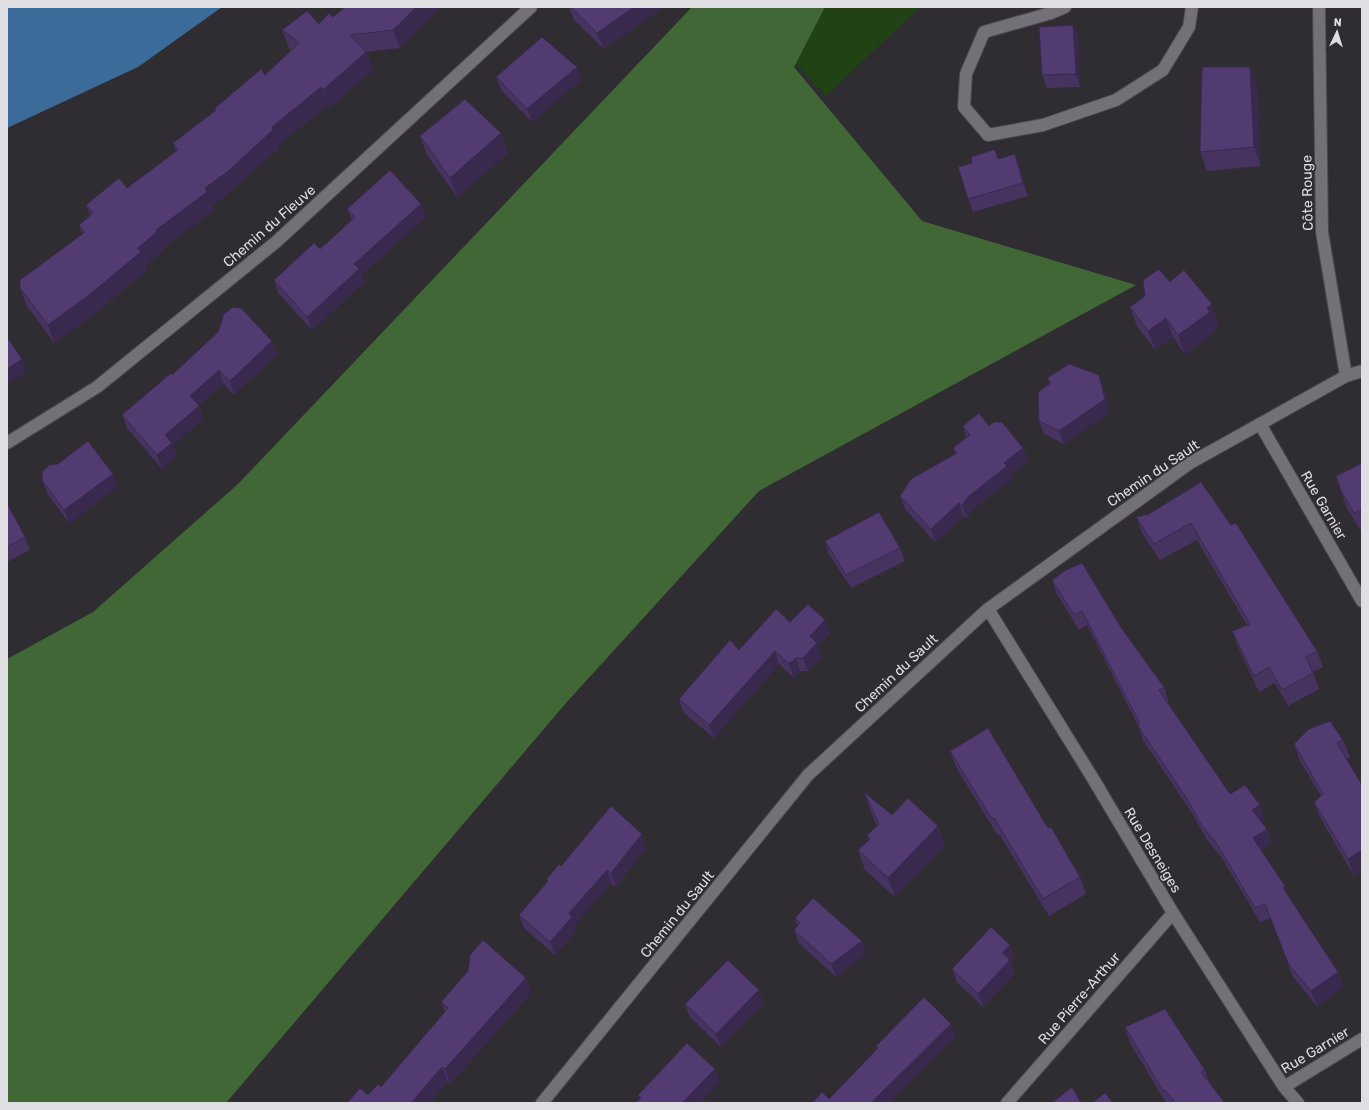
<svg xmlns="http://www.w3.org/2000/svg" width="1369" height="1110" viewBox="0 0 1369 1110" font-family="Rubik,sans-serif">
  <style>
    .green { fill: #204215 }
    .forest { fill: #406735 }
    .water { fill: #3b6c99 }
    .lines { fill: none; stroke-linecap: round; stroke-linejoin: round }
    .street-casing { stroke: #4b494e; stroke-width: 14 }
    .secondary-casing { stroke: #4b494e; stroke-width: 14 }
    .street { stroke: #737177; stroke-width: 12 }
    .secondary { stroke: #737177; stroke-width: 12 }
    .wall { fill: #473360 }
    .shaded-wall { fill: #39294e }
    .building { fill: #523b70; stroke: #39294e }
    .labels { text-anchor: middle; stroke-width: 3.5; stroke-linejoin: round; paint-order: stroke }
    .street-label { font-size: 14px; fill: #dfdee2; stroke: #2f2d32 }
  </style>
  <rect width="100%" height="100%" fill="#2f2d32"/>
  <path class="green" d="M819 7H920L826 96 778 45Z"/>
  <path class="forest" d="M692 7H825L794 67 922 221 1136 285 759 491 566 703 226 1103H7V659L93 612 238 484Z"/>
  <path class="water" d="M7 7H222L138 67 7 128Z"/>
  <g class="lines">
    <g class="street-casing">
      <path id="street" d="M1065 7 1051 13 984 32 966 74 964 107 988 135 1043 125 1116 100 1163 70 1189 27 1192 7
        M1260 424 1362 601
        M988 609 1092 777 1173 913 1284 1087 1298 1103
        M1284 1087 1362 1039
        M1007 1103 1173 913"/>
    </g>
    <g class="secondary-casing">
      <path id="secondary" d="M1319 7 1322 232 1346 376
        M7 443 97 387 276 242 531 7
        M542 1103 808 775 988 609 1190 463 1346 376 1362 371"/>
    </g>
    <use href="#street" class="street"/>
    <use href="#secondary" class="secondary"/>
  </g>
  <path class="wall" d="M345 7H441L400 48 366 52 373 70 329 108 328 105 278 145 279 148 232 190 212 206 214 210 163 248 164 250 146 265 147 270 96 313 54 343 27 306 20 288 82 234 79 225 90 216 86 205 127 188 176 151 173 143 216 111 215 108 265 75 291 50 289 48 282 30 319 24 333 17Z
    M569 7H664L604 49 574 20Z
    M1073 25 1078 38 1080 87 1047 88 1042 75Z
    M577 67 581 80 532 122 501 90 496 77Z
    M1257 86 1261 166 1207 171 1200 152Z
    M501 133 508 153 457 197 427 155 420 136Z
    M995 149 999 159 1020 167 1028 196 973 212 968 199 972 163Z
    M347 209 426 217 361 275 364 282 312 330 278 293 274 280 320 249 352 220Z
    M1170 282 1219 324 1216 326 1217 331 1185 354 1173 337 1155 350 1137 326 1130 307Z
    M272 341 277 354 234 395 223 383 199 406 203 419 173 445 177 456 162 469 127 428 122 415 172 375Z
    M1047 378 1104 389 1110 412 1064 444 1044 434 1039 421 1050 384Z
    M963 426H989L1023 448 1028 461 1010 475 1012 479 973 509 967 518 964 516 935 542 905 509 900 496 955 454 953 448 966 437Z
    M1362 463V529L1360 530 1347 508 1341 491Z
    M58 464 113 474 117 487 69 523 47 493 42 480Z
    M1201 482 1317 651 1323 667 1313 672 1319 689 1288 706 1275 683 1259 692 1238 647 1232 631 1247 625 1197 540 1160 560 1142 533 1136 517 1149 514Z
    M7 503 25 537 30 550 7 562Z
    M825 541 900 548 905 561 851 588 829 554Z
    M1052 580 1122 629 1164 687 1169 702H1167L1230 794 1265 819 1261 822 1267 829 1272 843 1261 851 1288 897 1338 972 1343 987 1317 1006 1293 977 1271 918 1260 922 1222 858 1207 840 1192 813 1143 740 1138 726V725L1087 625 1079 630 1057 594Z
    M825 620 830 634 818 646 822 656 808 671H800L794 678 779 664 714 738 683 712 679 699 739 650Z
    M1343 740 1350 757 1346 759 1362 785V871L1354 876 1321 819 1314 802 1321 796 1300 761 1294 744Z
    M950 751 1048 828 1080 877 1086 894 1049 916 1000 835 998 836 956 767Z
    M864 792 892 815 945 845 895 897 865 870 858 850 869 840 867 835 877 826 871 812Z
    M646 847 616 887 611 883 575 925 577 930 555 955 524 928 519 915 547 882 546 880 561 866Z
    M795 918 862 941 866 954 836 977 799 943 794 930 798 926Z
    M1015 958 1011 962 1015 973 983 1007 957 982 952 969Z
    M526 978 531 993 450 1084 448 1082 368 1095 381 1087 445 1012 441 1002Z
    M764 1003 721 1047 690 1017 685 1004Z
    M1125 1027 1205 1070 1209 1082 1225 1103H1166L1130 1043Z"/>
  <path class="shaded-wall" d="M416 7H441L400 48 393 30Z
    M634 7H664L604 49 597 33Z
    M1073 25 1078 38 1080 87 1076 74Z
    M366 52 373 70 329 108 323 90Z
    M577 67 581 80 532 122 527 109Z
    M1250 67 1257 86 1261 166 1254 147Z
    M321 87 328 105 278 145 279 148 232 190 212 206 214 210 163 248 164 250 146 265 147 270 96 313 54 343 48 325 138 248 156 230 205 188 272 127Z
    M501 133 508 153 457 197 450 178Z
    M1015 154 1020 167 1028 196 1023 183Z
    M421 204 426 217 361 275 364 282 312 330 307 317 354 264Z
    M1212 304 1219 324 1216 326 1217 331 1185 354 1178 335Z
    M1166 318 1173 337 1155 350 1148 331Z
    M272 341 277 354 234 395 230 381Z
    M22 359 26 372 7 385V369Z
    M219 370 223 383 199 406 203 419 173 445 177 456 162 469 157 455 165 435 190 396Z
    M1099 375 1104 389 1110 412 1064 444 1059 431Z
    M1023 448 1028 461 1010 475 1012 479 973 509 967 518 962 505 969 496 1004 463Z
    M113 474 117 487 69 523 64 510Z
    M959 503 964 516 935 542 931 529Z
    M825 620 830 634 818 646 822 656 808 671 803 658 810 636Z
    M775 651 779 664 714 738 709 725Z
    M796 658 800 671 794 678 789 664Z
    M1260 805 1265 819 1258 825 1252 810Z
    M938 826 945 845 895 897 888 878Z
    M1267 829 1272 843 1259 853 1253 838Z
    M642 834 646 847 616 887 611 873Z
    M1362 850V871L1354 876 1348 859Z
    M607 870 611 883 575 925 577 930 555 955 550 942 569 913Z
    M1285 886 1290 901 1283 888Z
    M862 941 866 954 836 977 831 964Z
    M1010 945 1015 958 1011 962 1015 973 983 1007 978 994 1002 953Z
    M1338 972 1343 987 1317 1006 1311 991Z
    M526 978 531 993 450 1084 445 1069Z
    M759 990 764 1003 721 1047 716 1034Z
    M951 1024 956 1037 889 1103H871Z
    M442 1067 448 1082 430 1103H411Z
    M715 1069 720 1082 700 1103H682Z"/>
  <path class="building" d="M345 7H416L393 30 350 35 366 52 323 90 321 87 272 127 273 130 226 173 205 188 207 192 156 230 157 232 138 248 141 252 89 295 48 325 20 288V280L85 232 79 225 93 213 86 205 119 178 127 188 178 150 173 143 216 110 215 108 261 69 265 75 299 43 282 30 307 11 319 24 329 13 333 17Z
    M571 7H634L597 33Z
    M1073 25 1076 74 1042 75 1039 27Z
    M542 37 577 67 527 109 496 77Z
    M1202 67H1250L1254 147 1200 152Z
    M465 99 501 133 450 178 420 136Z
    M995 149 998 159 1015 154 1023 183 968 199 958 167 972 163 971 157Z
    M390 170 421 204 354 264 359 269 307 317 274 280 314 243 320 249 355 217 347 209Z
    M1159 269 1170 282 1184 270 1212 304 1207 308 1210 312 1178 335 1166 318 1148 331 1130 307 1145 296 1143 280Z
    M233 307 241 308 272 341 230 381 219 370 190 396 199 406 165 435 172 443 157 455 122 415 171 373 172 375 218 332 224 314Z
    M7 337 22 359 7 369Z
    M1069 364 1099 375 1105 399 1059 431 1039 421 1038 392 1051 383 1047 378Z
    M979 413 989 426 994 422H1002L1023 448 1004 463 1007 466 969 496 962 505 959 503 931 529 900 496 911 479 957 453 953 448 970 435 963 426Z
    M88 441 113 474 64 510 42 480V472L49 465 58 464Z
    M1362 463V509L1354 513 1341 491 1336 476Z
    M1201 482 1231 525 1236 523 1317 651 1306 657 1313 673 1282 690 1269 667 1254 676 1232 631 1250 624 1191 523 1154 544 1136 517 1149 514Z
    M7 503 25 537 7 547Z
    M879 512 900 548 846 575 825 541Z
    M1082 563 1122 629 1164 687 1159 690 1230 794 1245 785 1260 805 1252 810 1267 829 1253 838 1285 886 1283 888 1338 972 1311 991 1288 963 1265 904 1255 908 1217 844 1202 826 1187 799 1138 726 1140 724 1082 611 1074 615 1052 580 1066 570Z
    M808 604 825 620 810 636 817 643 803 658H796L789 664 775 651 709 725 679 699 730 640 739 650 776 609 790 622Z
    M1330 721 1343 740 1337 743 1362 785V850L1348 859 1314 802 1323 794 1294 744 1309 729Z
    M988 728 1048 828 1051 827 1080 877 1043 899 994 818 992 819 950 751Z
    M864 792 892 815 908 798 938 826 888 878 858 850 870 839 867 835 879 824Z
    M611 806 642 834 611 873 607 870 569 913 572 917 550 942 519 915 548 881 546 880 559 864 561 866Z
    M813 898 862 941 831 964 794 930 800 923 795 918Z
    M991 927 1010 945 1002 953 1010 960 978 994 952 969Z
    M483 940 526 978 445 1069 442 1067 411 1103H347L360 1088 368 1095 378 1084 381 1087 448 1008 441 1002 468 971 470 955Z
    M728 960 759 990 716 1034 685 1004Z
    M924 997 951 1024 871 1103H812L822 1092 829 1099 878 1048 876 1046Z
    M1165 1009 1205 1070 1201 1072 1225 1103H1176L1165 1090 1163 1091 1125 1027Z
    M687 1043 715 1069 682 1103H635L641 1098 638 1095Z
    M1072 1087 1081 1103H1052Z
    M1105 1093 1113 1103H1092Z"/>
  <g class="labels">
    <g class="street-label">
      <text transform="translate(1307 193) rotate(-91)" y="5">Côte Rouge</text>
      <text transform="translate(269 226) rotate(-41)" y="5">Chemin du Fleuve</text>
      <text transform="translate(1153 473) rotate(-34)" y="5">Chemin du Sault</text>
      <text transform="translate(1324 505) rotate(60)" y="5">Rue Garnier</text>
      <text transform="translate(896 673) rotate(-43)" y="5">Chemin du Sault</text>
      <text transform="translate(1153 850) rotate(59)" y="5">Rue Desneiges</text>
      <text transform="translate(677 914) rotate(-51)" y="5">Chemin du Sault</text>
      <text transform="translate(1079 998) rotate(-49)" y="5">Rue Pierre-Arthur</text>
      <text transform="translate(1315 1050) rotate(-31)" y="5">Rue Garnier</text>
    </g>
  </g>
  <rect width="1369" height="1110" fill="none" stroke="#dfdee2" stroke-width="16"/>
  <g transform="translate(1337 32) rotate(4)" stroke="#2f2d32" stroke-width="3" paint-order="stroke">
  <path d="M0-3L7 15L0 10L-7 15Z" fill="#dfdee2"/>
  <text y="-6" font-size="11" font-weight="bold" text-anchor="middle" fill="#dfdee2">N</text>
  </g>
</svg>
